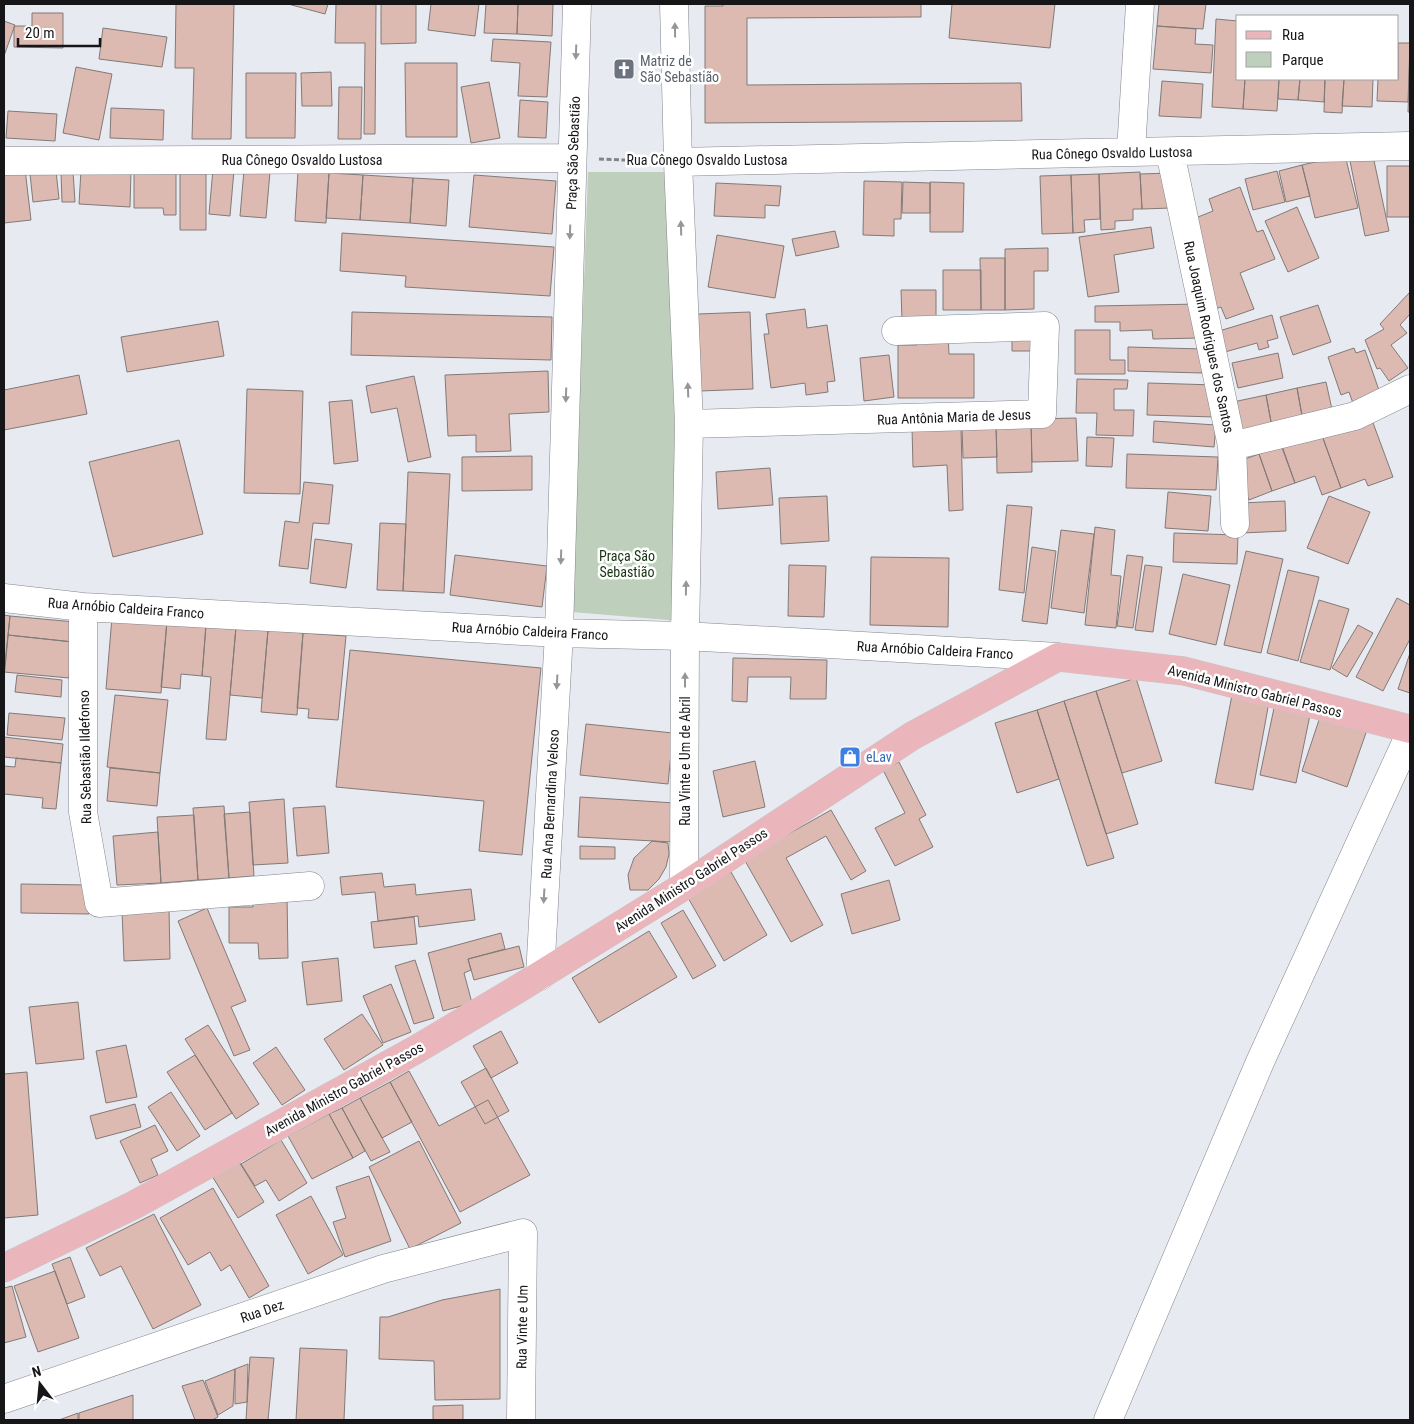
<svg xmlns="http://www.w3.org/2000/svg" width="1414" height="1424" viewBox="0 0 1414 1424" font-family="'Roboto Condensed',sans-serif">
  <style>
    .green { fill: #bed0bb }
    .building { fill: #dcb9b1; stroke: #827a78 }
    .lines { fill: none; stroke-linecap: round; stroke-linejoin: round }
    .minor-casing { stroke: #83858b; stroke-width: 29 }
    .major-casing { stroke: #c7c7c8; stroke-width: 29 }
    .path { stroke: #83848a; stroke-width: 3; stroke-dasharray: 5 2.5; stroke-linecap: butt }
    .minor { stroke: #fff; stroke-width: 28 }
    .major { stroke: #eab6bb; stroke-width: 28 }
    .oneway { fill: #969698 }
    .labels { text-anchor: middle; stroke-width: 5; stroke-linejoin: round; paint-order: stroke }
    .worship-label { font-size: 14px; fill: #5b616d; stroke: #fff; text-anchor: start }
    .street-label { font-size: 14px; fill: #161619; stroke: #fff }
    .park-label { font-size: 14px; fill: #14330f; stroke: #fff }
    .shop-label { font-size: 14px; fill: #366cbe; stroke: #fff; text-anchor: start }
  </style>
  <rect width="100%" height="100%" fill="#e8eaf1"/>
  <path class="green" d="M588 172H667L680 621 572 612Z"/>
  <path class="building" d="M176 4H234L231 139H192L194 68H175Z
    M288 4H328L325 14Z
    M336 4H376L375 134H364L365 43H335Z
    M381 4H416V43L381 44Z
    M431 4H479L475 36 428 30Z
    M486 4H518L517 34 484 33Z
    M518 4H553L552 36 517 34Z
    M723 4H921V17L747 18V85L1021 83 1022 121 705 123V6H723Z
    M952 4H1055L1050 48 949 38Z
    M1159 4H1206L1203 29 1157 26Z
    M32 13H63V48L14 47V26H32Z
    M1216 19 1238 21V79H1245L1243 109 1212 107Z
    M4 21 15 25 4 56Z
    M1157 26 1196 29 1195 44 1213 45 1211 73 1153 69Z
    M103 28 167 37 162 67 99 59Z
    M493 39 551 42 547 97 518 96 520 63 491 61Z
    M1398 43H1410L1408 102 1377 101 1378 79H1398Z
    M1410 52V112H1408Z
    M405 63H457V137H406Z
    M76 67 112 74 99 140 63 133Z
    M331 72 332 106H302L301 73Z
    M246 73H296L295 138H246Z
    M1245 79H1279L1277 111 1243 109Z
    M1279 79H1300L1298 100 1278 99Z
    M1300 79H1325L1324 102 1298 100Z
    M1325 79H1344L1342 113 1324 112Z
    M1344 79H1373L1372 107 1342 106Z
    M1162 81 1203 84 1201 118 1159 116Z
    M489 82 500 138 471 143 461 87Z
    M339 87H362L361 139H338Z
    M520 100 548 102 546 138 518 137Z
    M111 108 164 110 163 140 110 138Z
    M8 111 57 114 55 141 6 138Z
    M1345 155 1358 208 1315 218 1302 165Z
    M1373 156 1389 231 1365 236 1350 161Z
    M1302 165 1310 196 1286 202 1279 171Z
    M1387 166H1410V217H1387Z
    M25 169 31 220 4 223V172Z
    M213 169 234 170 230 216 209 214Z
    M81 170 131 172 130 207 79 204Z
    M244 170 270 172 266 218 240 216Z
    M56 171 59 199 33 202 30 174Z
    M73 171 75 202H62L61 172Z
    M298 171 329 173 326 223 295 221Z
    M1277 171 1285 202 1253 210 1245 179Z
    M176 172V215H164L163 208H134V173Z
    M180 172H206V230H180Z
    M1140 172 1142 209H1133V220L1115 221V229L1101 230 1099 174Z
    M329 173 363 175 360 220 326 218Z
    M1170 173 1171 208 1142 209 1140 174Z
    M1099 174 1100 219 1084 220 1085 232 1073 233 1071 175Z
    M363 175 413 178 410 223 360 220Z
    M474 175 556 181 552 234 469 227Z
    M1071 175 1073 233 1042 234 1040 176Z
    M413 178 449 180 446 226 410 223Z
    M864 181 902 182 901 219H894V236L863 235Z
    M903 182 930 183V213H902Z
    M930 182 964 183 963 232H930Z
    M716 183 781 186 779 206 765 205V218L714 216Z
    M1240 187 1257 232 1263 230 1275 259 1240 273 1254 309 1226 319 1221 307 1215 309 1188 221 1213 211 1209 199Z
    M1297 207 1319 258 1288 272 1265 221Z
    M1151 227 1154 248 1114 255 1119 292 1088 297 1079 237Z
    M835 231 839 247 796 256 792 239Z
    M342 233 554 247 550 296 405 287 406 276 340 271Z
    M717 235 784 246 775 298 708 287Z
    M1048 248V271H1034V309L1005 310V249Z
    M980 258H1005V310H981Z
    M943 270H981V310H943Z
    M901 290H936V320L902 321Z
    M1410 292V314L1400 325 1407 333 1391 345 1408 368 1389 381 1380 368 1377 369 1365 340 1384 329 1380 324Z
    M1199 304V338L1153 339 1152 330 1120 331V322H1095V306Z
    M1318 305 1331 342 1293 355 1280 317Z
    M805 309 807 328 827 325 835 381 827 382 828 392 806 395 805 383 771 388 764 334H769L766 314Z
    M352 312 552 317 551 360 351 355Z
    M750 312 753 389 700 391 698 314Z
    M1272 315 1278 338 1267 341 1269 347 1259 350 1257 343 1225 352 1219 331Z
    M218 321 224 356 127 372 121 337Z
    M1075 330H1110V360H1125V374H1075Z
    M917 333 948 334 949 354H974V398H898V345H917Z
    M1012 334H1037V351H1012Z
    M1128 347 1203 349 1202 373 1128 371Z
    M1354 348 1356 353 1365 350 1381 396 1354 406 1349 392 1341 395 1328 357Z
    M1278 353 1283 378 1238 388 1232 363Z
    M889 355 894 397 864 401 860 358Z
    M548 371 549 412 509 414 511 451 476 452V435L448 436 445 375Z
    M79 375 87 414 4 430V390Z
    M414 376 431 457 408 462 397 408 371 413 366 386Z
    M1077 379 1128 380 1127 389H1114V410H1134L1133 436 1096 435 1097 413H1076Z
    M1326 382 1333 414 1303 421 1297 388Z
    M1148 383 1216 385 1215 417 1147 415Z
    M1297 388 1303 421 1272 427 1266 395Z
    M247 389 303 391 300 494 244 493Z
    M1266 395 1272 427 1240 434 1233 402Z
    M352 400 358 461 334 464 329 402Z
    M1369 412 1393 477 1368 486 1365 479 1341 488 1320 430Z
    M1076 418 1078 461 1032 462 1031 419Z
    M1031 419 1032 472 997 473 996 421Z
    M1154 421 1216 425 1214 447 1153 442Z
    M996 426 997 457 963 458 962 427Z
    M961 427 963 510 949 511 947 465 913 467 912 428Z
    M1320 430 1341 488 1322 495 1315 476 1295 483 1281 445Z
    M1087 437 1114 438 1112 467 1086 466Z
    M179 440 203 534 113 557 89 462Z
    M1282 446 1295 483 1272 491 1259 454Z
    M1127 454 1218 457 1216 490 1126 488Z
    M1259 454 1272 491 1249 500 1234 463Z
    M532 456V490L462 491V457Z
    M770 468 773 505 718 509 716 472Z
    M408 472 450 474 444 593 403 591Z
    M304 482 333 485 329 524 313 523 308 569 279 566 285 521 299 523Z
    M1168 492 1211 496 1208 531 1165 528Z
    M827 496 829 541 781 544 779 498Z
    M1329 496 1370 512 1348 564 1307 548Z
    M1285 501 1286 531 1242 533 1241 503Z
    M1007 505 1032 507 1024 593 999 590Z
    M380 523 406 524 403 591 377 590Z
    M1095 527 1115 530 1111 575 1121 576 1116 628 1085 625Z
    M1061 530 1094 534 1084 613 1051 608Z
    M1174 533 1238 535 1237 564 1173 562Z
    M315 539 352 544 346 588 310 583Z
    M1032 547 1056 551 1047 624 1022 621Z
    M1246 551 1283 559 1261 653 1224 645Z
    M455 555 547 566 542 607 450 595Z
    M1127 555 1143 557 1133 628 1117 626Z
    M871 557 949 558 948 627 870 625Z
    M789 565 826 566 824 617 788 616Z
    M1145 565 1162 567 1153 632 1135 630Z
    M1288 570 1319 577 1298 661 1267 653Z
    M1183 574 1230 585 1216 645 1169 634Z
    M1397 598 1410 605V639L1383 691 1356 677Z
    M1319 600 1349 609 1330 670 1300 662Z
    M4 615 10 616 4 678Z
    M10 616 75 622 73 642 8 635Z
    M112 617 167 621 161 693 106 689Z
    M167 621 206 625 202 676 181 674 180 689 161 687Z
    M206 625 236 627 226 740 206 739 211 677 202 676Z
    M1358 625 1373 633 1347 677 1332 668Z
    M236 627 268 630 262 698 230 695Z
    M268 630 303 633 297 715 261 712Z
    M303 633 346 636 338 720 308 718 309 709 297 708Z
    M8 635 73 642 69 678 4 672Z
    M350 650 541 668 522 855 479 851 484 801 336 787Z
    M1410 653V693L1398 689Z
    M733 658 827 660 826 699H790L791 677H748L747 702 732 701Z
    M17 675 62 680 61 697 15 692Z
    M1136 678 1162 761 1122 773 1096 691Z
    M1096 691 1138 824 1106 834 1064 701Z
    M115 695 168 700 160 773 107 767Z
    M1232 695 1269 702 1253 790 1215 783Z
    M1064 701 1114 858 1087 866 1037 710Z
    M1274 708 1310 715 1296 783 1260 775Z
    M1037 710 1059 779 1017 793 995 723Z
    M9 713 65 718 62 740 7 735Z
    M1321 714 1367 730 1347 787 1302 771Z
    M586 724 673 733 668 784 580 775Z
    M4 737 63 744 61 763 4 757Z
    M16 758 61 763 56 809 42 808 43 798 4 794V766L15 767Z
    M755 761 765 807 723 817 713 771Z
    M899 762 926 815 919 819 933 847 895 866 875 828 905 813 883 770Z
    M110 768 160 773 157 806 107 801Z
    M580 797 675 803 673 842 578 837Z
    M284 799 288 863 253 865 249 802Z
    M224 806 229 878 198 880 193 808Z
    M325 806 329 853 297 856 293 808Z
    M831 810 866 871 851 880 826 836 786 858 823 925 791 942 744 859Z
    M250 812 254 876 229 878 224 814Z
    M194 815 198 880 161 883 157 817Z
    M158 832 161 883 117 885 113 836Z
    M652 841 668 843 669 854 666 867 659 879 648 890H630L628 875 634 858Z
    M580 846 615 847V859H580Z
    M731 872 767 935 724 961 687 896Z
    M382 873 384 887 415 884 416 895 471 889 475 920 419 927 418 916 378 921 375 892 342 895 340 877Z
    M889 880 900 920 852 934 841 894Z
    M21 884 89 885V914L21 913Z
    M253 895H287L288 958 259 959 258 943H229V907H253Z
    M207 908 246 1001 231 1007 250 1050 234 1056 178 921Z
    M169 909 170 959 124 961 122 911Z
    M683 910 716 966 693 979 661 923Z
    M414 917 417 944 374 948 371 922Z
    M649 931 677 977 599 1023 572 978Z
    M501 933 505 949 468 959 471 970 464 973 472 1003 443 1011 428 953Z
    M519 946 524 967 474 980 468 959Z
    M338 958 342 1001 307 1005 302 962Z
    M415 960 434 1018 414 1024 395 966Z
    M391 984 411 1032 383 1043 363 996Z
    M78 1002 84 1059 36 1064 29 1007Z
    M362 1014 383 1045 344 1070 324 1039Z
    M208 1025 259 1104 236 1119 185 1039Z
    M501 1031 518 1063 491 1078 473 1046Z
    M126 1045 137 1097 106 1103 96 1051Z
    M276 1047 305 1090 282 1105 253 1063Z
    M195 1055 232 1113 205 1130 167 1072Z
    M486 1068 509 1111 485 1124 461 1082Z
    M409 1071 439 1126 488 1100 530 1175 460 1212 390 1082Z
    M27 1072 38 1215 4 1218V1074Z
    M390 1082 412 1122 382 1138 360 1098Z
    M171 1092 200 1136 177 1151 148 1107Z
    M360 1098 390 1152 371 1161 342 1108Z
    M135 1104 141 1127 96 1139 90 1116Z
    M342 1108 365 1151 353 1158 329 1114Z
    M329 1114 353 1158 312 1179 288 1136Z
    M155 1125 168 1151 151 1159 158 1175 140 1183 120 1141Z
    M281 1140 307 1183 279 1201 266 1180 255 1186 241 1164Z
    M419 1141 461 1223 410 1249 369 1167Z
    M238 1160 264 1202 238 1218 212 1176Z
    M369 1176 391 1241 345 1257 333 1222 346 1218 336 1187Z
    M213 1188 269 1286 249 1298 230 1265 221 1271 210 1252 188 1265 160 1218Z
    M311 1196 343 1255 308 1274 276 1215Z
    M154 1214 201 1305 153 1329 121 1266 100 1276 86 1248Z
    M70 1257 85 1297 67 1304 52 1264Z
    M55 1271 79 1338 38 1352 14 1286Z
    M12 1286 26 1337 4 1343V1288Z
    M500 1289V1399L435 1400 434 1361 379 1359 380 1317H388L442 1300Z
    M300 1348 347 1350 344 1420H296Z
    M250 1357 274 1358 268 1420H246Z
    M248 1364 247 1402 235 1404V1369Z
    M235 1369 233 1406 218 1415 205 1381Z
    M203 1380 218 1417 212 1420H195L182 1386Z
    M133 1395V1420H79V1413Z
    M463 1405V1420H433V1406Z
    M78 1413V1420H59Z"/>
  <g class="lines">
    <g class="minor-casing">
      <path id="minor" d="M674 4 678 162 689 424 685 636 684 886
        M1131 151 1140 4
        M1170 152 1232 446 1235 524
        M4 161 572 158
        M678 162 1410 146
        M689 424 1042 414 1045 326 896 331
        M1232 446 1355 416 1410 389
        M4 598 83 607 559 633 685 636 1058 657
        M83 607V812L99 903 310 886
        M540 976 559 633 577 4
        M4 1399 383 1269 523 1233 521 1420
        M1108 1420 1260 1062 1410 734"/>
    </g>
    <g class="major-casing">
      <path id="major" d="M4 1268 134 1205 417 1049 521 987 684 886 912 736 1058 657 1184 671 1410 729"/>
    </g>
    <path class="path" d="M599 159 650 161"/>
    <use href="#minor" class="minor"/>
    <use href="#major" class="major"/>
  </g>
  <defs><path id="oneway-solid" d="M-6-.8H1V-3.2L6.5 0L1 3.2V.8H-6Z" transform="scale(1.25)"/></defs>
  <g class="oneway">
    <use href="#oneway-solid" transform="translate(675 30) rotate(-91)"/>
    <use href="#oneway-solid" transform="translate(576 52) rotate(92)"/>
    <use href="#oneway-solid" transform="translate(681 228) rotate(-92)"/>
    <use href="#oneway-solid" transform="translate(570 232) rotate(92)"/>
    <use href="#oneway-solid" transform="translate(688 390) rotate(-92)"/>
    <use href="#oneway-solid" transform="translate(566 395) rotate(92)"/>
    <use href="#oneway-solid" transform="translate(561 557) rotate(92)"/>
    <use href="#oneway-solid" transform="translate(686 588) rotate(-89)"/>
    <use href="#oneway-solid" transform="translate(685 680) rotate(-90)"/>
    <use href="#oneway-solid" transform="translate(557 682) rotate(93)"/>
    <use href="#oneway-solid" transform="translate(544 896) rotate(93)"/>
  </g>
  <defs>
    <g id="church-square" transform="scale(1.125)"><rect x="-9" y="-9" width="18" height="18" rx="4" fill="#6b7280" stroke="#fff"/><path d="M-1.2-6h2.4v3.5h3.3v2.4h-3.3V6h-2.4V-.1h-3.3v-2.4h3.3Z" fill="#fff"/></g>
    <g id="shop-square" transform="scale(1.125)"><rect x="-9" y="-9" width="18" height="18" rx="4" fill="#3f7fe0" stroke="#fff"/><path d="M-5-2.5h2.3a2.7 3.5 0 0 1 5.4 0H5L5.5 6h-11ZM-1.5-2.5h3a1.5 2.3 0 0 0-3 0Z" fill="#fff"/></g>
  </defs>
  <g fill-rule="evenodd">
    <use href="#church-square" x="624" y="69"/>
    <use href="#shop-square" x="850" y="757"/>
  </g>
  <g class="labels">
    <g class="worship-label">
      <text x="640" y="66">Matriz de<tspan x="640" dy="16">São Sebastião</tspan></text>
    </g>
    <g class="street-label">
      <text transform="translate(573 153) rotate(-88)" y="5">Praça São Sebastião</text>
      <text transform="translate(1112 153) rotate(-1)" y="5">Rua Cônego Osvaldo Lustosa</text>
      <text x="302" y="165">Rua Cônego Osvaldo Lustosa</text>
      <text x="707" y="165">Rua Cônego Osvaldo Lustosa</text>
      <text transform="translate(1209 337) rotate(78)" y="5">Rua Joaquim Rodrigues dos Santos</text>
      <text transform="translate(954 417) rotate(-2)" y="5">Rua Antônia Maria de Jesus</text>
      <text transform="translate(126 608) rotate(4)" y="5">Rua Arnóbio Caldeira Franco</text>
      <text transform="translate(530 631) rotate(3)" y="5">Rua Arnóbio Caldeira Franco</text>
      <text transform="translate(935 650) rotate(3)" y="5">Rua Arnóbio Caldeira Franco</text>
      <text transform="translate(1255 691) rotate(14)" y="5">Avenida Ministro Gabriel Passos</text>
      <text transform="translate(85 757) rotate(-91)" y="5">Rua Sebastião Ildefonso</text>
      <text transform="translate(685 761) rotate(-90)" y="5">Rua Vinte e Um de Abril</text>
      <text transform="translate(550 804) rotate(-87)" y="5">Rua Ana Bernardina Veloso</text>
      <text transform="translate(691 880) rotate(-33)" y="5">Avenida Ministro Gabriel Passos</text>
      <text transform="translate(344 1089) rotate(-29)" y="5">Avenida Ministro Gabriel Passos</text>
      <text transform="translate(262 1311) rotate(-19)" y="5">Rua Dez</text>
      <text transform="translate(522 1327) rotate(-89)" y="5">Rua Vinte e Um</text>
    </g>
    <g class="park-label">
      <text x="627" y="561">Praça São<tspan x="627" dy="16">Sebastião</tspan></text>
    </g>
    <g class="shop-label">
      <text x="866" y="762">eLav</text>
    </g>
  </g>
  <rect width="1414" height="1424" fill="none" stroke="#161619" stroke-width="10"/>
  <rect x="1236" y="15" width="162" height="65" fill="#ffffff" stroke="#a2a2a3"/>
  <rect x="1246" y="31" width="25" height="8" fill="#eab6bb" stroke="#a2a2a3"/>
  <text x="1282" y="40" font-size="15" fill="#161619">Rua</text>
  <rect x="1246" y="52" width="25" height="15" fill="#bed0bb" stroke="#a2a2a3"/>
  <text x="1282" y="65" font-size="15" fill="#161619">Parque</text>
  <g transform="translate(40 1384) rotate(344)" stroke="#ffffff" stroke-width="4" paint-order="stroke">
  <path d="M0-4L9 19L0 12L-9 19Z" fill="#161619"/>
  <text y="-8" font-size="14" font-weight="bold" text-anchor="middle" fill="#161619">N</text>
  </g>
  <path d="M18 38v8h82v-8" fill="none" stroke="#161619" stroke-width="2.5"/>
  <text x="25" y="38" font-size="15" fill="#161619" stroke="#ffffff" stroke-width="4" paint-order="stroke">20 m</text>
</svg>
